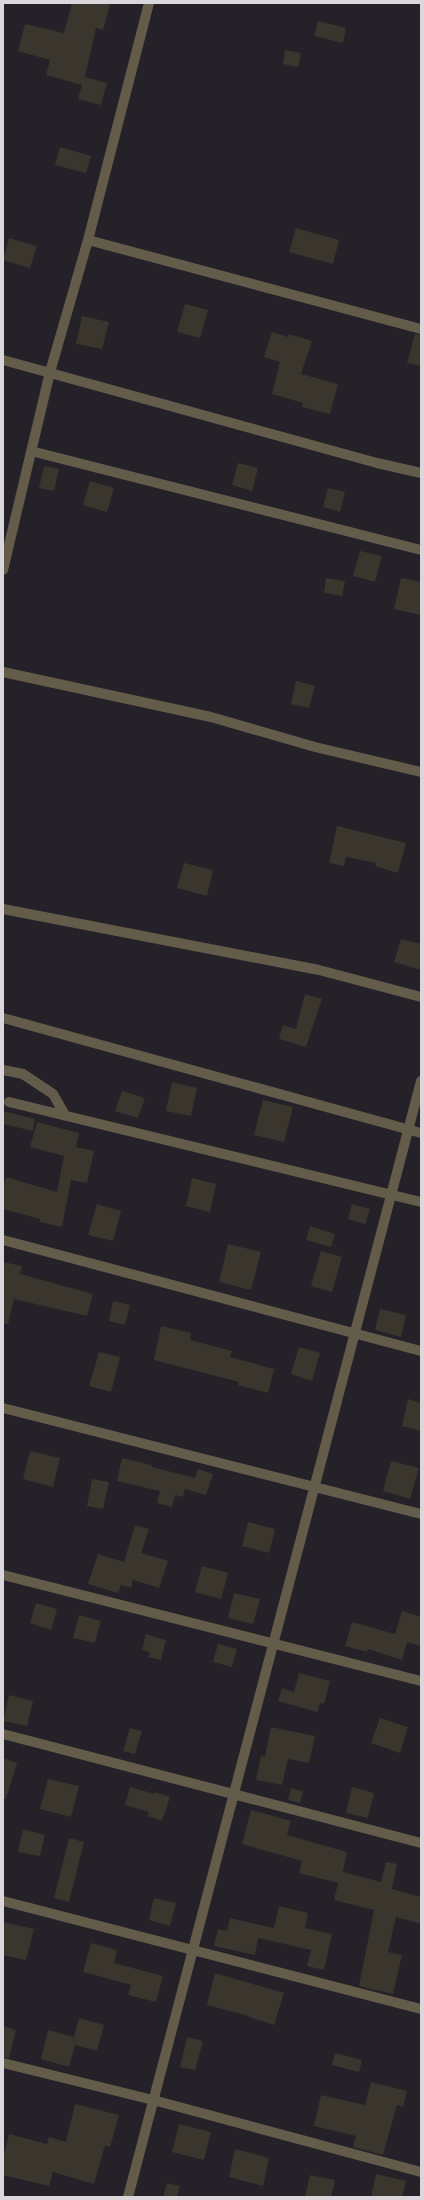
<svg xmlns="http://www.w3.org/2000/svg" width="424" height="2200" viewBox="0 0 424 2200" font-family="'Source Sans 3',sans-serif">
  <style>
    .building { fill: #3a352d }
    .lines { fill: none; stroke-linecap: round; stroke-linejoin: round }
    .minor { stroke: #635c4a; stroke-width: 10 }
  </style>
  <rect width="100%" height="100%" fill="#252128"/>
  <path class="building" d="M72 3H104L110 5 103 30 96 28 85 77 107 83 101 105 78 99 82 85 46 75 50 60 18 51 25 24 64 33Z
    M318 21 346 28 343 43 314 36Z
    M285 50 301 53 298 67 283 64Z
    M60 147 91 156 86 173 55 165Z
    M296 228 339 240 333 264 289 252Z
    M9 238 37 246 30 268 3 260Z
    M185 304 208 310 200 338 177 332Z
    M82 316 109 322 102 349 76 344Z
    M272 332 288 337 289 334 312 341 301 374 338 384 330 414 302 407 303 403 272 394 280 362 264 357Z
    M415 334 421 335V366L407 363Z
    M238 463 258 468 252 491 232 485Z
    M44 466 59 469 54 491 39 488Z
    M90 481 114 488 107 512 83 505Z
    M328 488 345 492 340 512 323 507Z
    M360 551 382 556 375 582 353 576Z
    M326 578 345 581 342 596 324 593Z
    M401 578 421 582V615L394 609Z
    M296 681 315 686 309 708 291 704Z
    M337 826 406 843 398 873 375 866 376 863 346 857 344 866 329 863Z
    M184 863 213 870 207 896 177 888Z
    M401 939 421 944V970L394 962Z
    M305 994 322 999 306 1047 279 1039 283 1025 296 1029Z
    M172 1082 197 1088 191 1116 166 1111Z
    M122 1091 145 1098 138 1118 115 1111Z
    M263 1100 293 1107 284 1142 254 1135Z
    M3 1111 35 1119 33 1131 3 1124Z
    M37 1122 79 1133 76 1147 94 1151 87 1183 71 1180 62 1227 40 1222V1219L3 1209V1188L6 1177 57 1192 64 1156 30 1147Z
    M192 1178 216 1184 210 1212 186 1206Z
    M97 1204 121 1211 113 1241 88 1235Z
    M352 1204 370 1209 365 1224 348 1219Z
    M310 1226 335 1234 331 1247 306 1240Z
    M228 1244 261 1252 251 1290 219 1282Z
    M321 1251 342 1257 332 1292 311 1286Z
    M3 1262 22 1266 20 1274 93 1294 87 1316 14 1299 8 1324 3 1323Z
    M113 1301 130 1305 125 1325 109 1321Z
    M380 1309 406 1315 401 1337 375 1330Z
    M161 1326 191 1333 190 1340 232 1351 230 1357 274 1369 268 1393 238 1385 239 1382 154 1360Z
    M299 1347 320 1353 312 1381 291 1374Z
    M99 1352 120 1357 111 1392 89 1386Z
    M408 1399 421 1403V1431L402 1426Z
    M30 1451 60 1458 53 1487 23 1479Z
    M122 1458 152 1465V1467L195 1478 198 1469 213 1474 206 1495 185 1489 183 1497 175 1495 172 1507 157 1503 160 1491 117 1481Z
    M391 1461 419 1468 410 1499 383 1491Z
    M92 1479 109 1482 103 1509 87 1506Z
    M248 1522 275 1529 269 1553 242 1546Z
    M135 1525 149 1529 141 1553 168 1561 159 1588 133 1580 131 1588 121 1585 118 1593 88 1584 98 1554 124 1562Z
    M202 1566 228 1573 221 1599 195 1592Z
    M234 1593 260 1599 253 1624 228 1618Z
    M36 1603 57 1609 51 1630 30 1623Z
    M402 1611 421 1617V1646L407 1642 402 1660 368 1649 367 1652 345 1646 352 1622 395 1634Z
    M79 1615 101 1621 95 1643 73 1638Z
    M146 1634 166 1640 161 1660 148 1657 150 1652 142 1650Z
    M218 1644 237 1649 232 1667 213 1662Z
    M299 1673 330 1681 324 1704 320 1703 317 1712 278 1701 282 1688 294 1692Z
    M9 1695 33 1701 27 1726 3 1721Z
    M380 1718 408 1727 400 1753 371 1743Z
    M271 1727 315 1736 309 1763 288 1759 282 1785 256 1780 261 1756 265 1757Z
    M130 1728 142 1731 135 1754 123 1751Z
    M3 1758 17 1763 6 1799H3Z
    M48 1779 79 1786 71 1817 40 1809Z
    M130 1787 155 1794V1792L170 1797 162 1821 148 1816 149 1812 125 1805Z
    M352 1787 374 1793 368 1818 346 1813Z
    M291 1788 303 1791 300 1803 288 1800Z
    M251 1810 291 1821 287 1835 347 1852 343 1872 381 1882 386 1862 397 1864 392 1889 421 1897V1924L396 1917 388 1952 402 1955 393 1994 359 1986 374 1910 334 1900 338 1883 299 1873 302 1861 242 1844Z
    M23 1829 45 1835 40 1856 18 1852Z
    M69 1838 84 1842 69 1902 54 1898Z
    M154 1898 176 1903 170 1926 149 1920Z
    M279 1906 308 1913 305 1928 332 1934 324 1970 307 1966 311 1950 258 1938 255 1955 214 1946 218 1929 227 1931 230 1918 274 1928Z
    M3 1922 34 1929 26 1960 3 1955Z
    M91 1943 117 1950 114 1963 163 1976 156 2002 128 1995 131 1985 83 1972Z
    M215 1973 284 1993 274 2025 249 2017V2016L207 2005Z
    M79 2018 104 2025 97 2051 75 2045 69 2067 41 2059 48 2030 74 2037Z
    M3 2026 16 2030 9 2058 3 2057Z
    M187 2037 203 2041 195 2070 180 2067Z
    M335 2053 362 2060 359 2072 332 2065Z
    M371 2082 407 2091 403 2107 397 2105 383 2155 353 2147 356 2136 314 2126 321 2095 365 2105Z
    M75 2104 119 2115 110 2147 105 2145 94 2184 53 2172 49 2186 3 2175V2159L9 2134 47 2144 49 2137 66 2142Z
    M179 2124 211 2132 204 2160 172 2152Z
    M235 2149 269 2158 263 2186 229 2177Z
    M376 2174 406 2181 402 2197H371Z
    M310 2175 335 2180 331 2197H305Z
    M167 2183 180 2186 177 2197H163Z"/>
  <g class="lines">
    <path class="minor" d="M88 240 149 3
      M3 360 377 463 421 473
      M31 451 421 550
      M3 570 50 372 88 240 421 329
      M3 672 211 717 315 747 421 772
      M3 909 319 970 421 997
      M3 1018 421 1133
      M3 1070 23 1074 53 1094 65 1115
      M9 1102 421 1202
      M3 1240 421 1351
      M3 1408 421 1514
      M3 1575 421 1681
      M3 1734 421 1843
      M3 1901 421 2009
      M3 2063 153 2100 421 2172
      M128 2197 421 1081"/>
  </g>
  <rect width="424" height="2200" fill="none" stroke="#dad7dc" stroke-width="8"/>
</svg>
